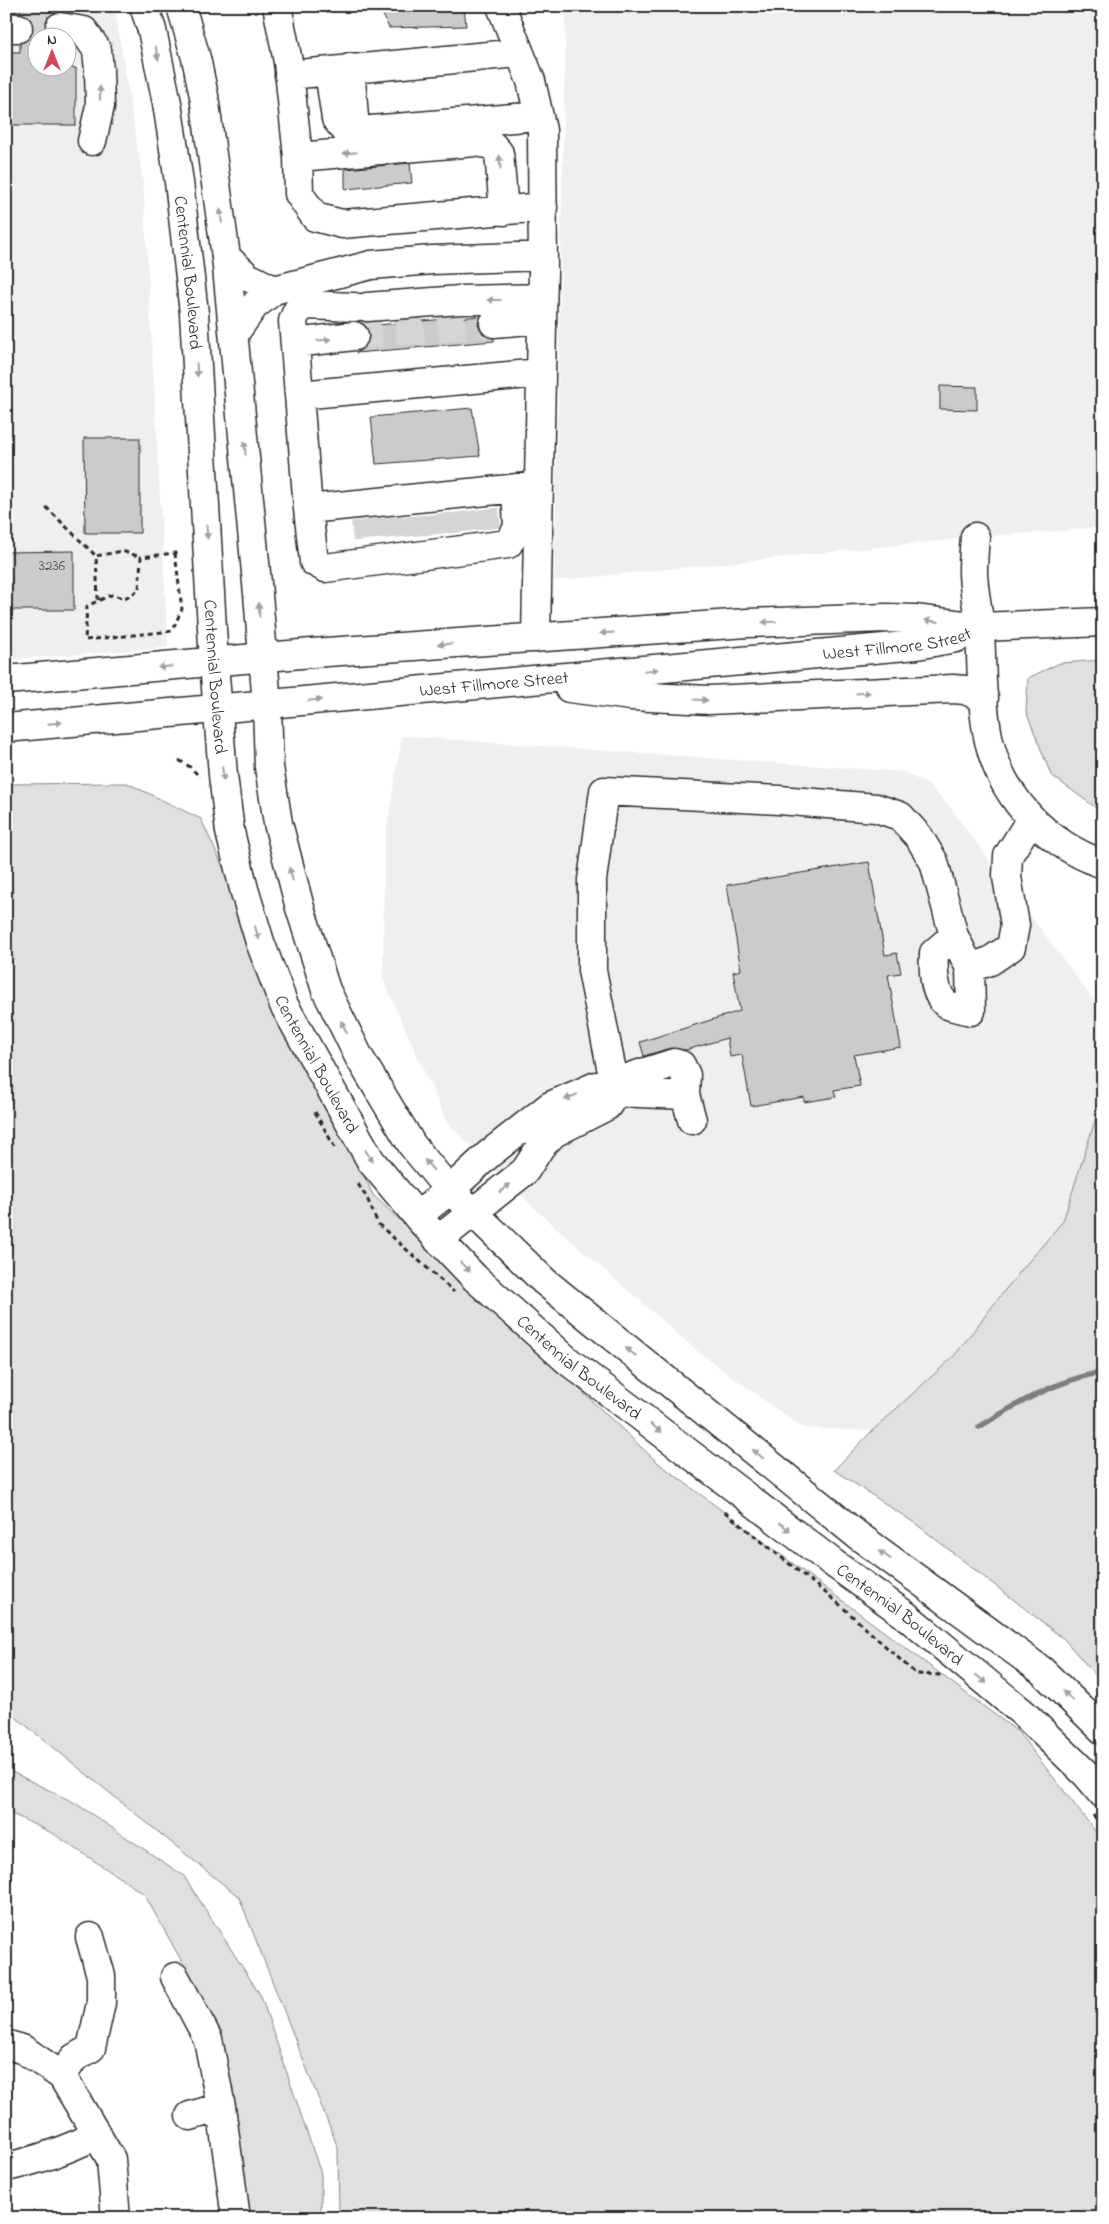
<svg xmlns="http://www.w3.org/2000/svg" width="1109" height="2224" viewBox="0 0 1109 2224" font-family="'Indie Flower',sans-serif">
  <style>
    .built { fill: #efefef; fill-rule: evenodd }
    .green { fill: #e0e0e0; stroke: #868686 }
    .lines { fill: none; stroke-linecap: round; stroke-linejoin: round }
    .stream { stroke: #7e7e7e; stroke-width: 5.5 }
    .building { fill: #cbcbcb; stroke: #2b2b2b }
    .minor-tunnel { stroke: #d5d5d5; stroke-width: 28; stroke-dasharray: 28 14; stroke-linecap: butt }
    .minor-casing { stroke: #2b2b2b; stroke-width: 31 }
    .major-casing { stroke: #2b2b2b; stroke-width: 31 }
    .path { stroke: #2b2b2b; stroke-width: 3; stroke-dasharray: 5 4; stroke-linecap: butt }
    .minor { stroke: #fff; stroke-width: 28 }
    .major { stroke: #fff; stroke-width: 28 }
    .oneway { fill: #a0a0a0 }
    .labels { text-anchor: middle; stroke-width: 5; stroke-linejoin: round; paint-order: stroke }
    .number-label { font-size: 15px; fill: #535353 }
    .street-label { font-size: 18px; fill: #2b2b2b; stroke: #fff }
  </style>
  <rect width="100%" height="100%" fill="#fff"/>
  <filter id="ink" filterUnits="userSpaceOnUse"><feTurbulence type="fractalNoise" baseFrequency=".02" numOctaves="2"/><feDisplacementMap in="SourceGraphic" scale="10" xChannelSelector="R" yChannelSelector="G"/><feConvolveMatrix kernelMatrix="1 2 1 2 8 2 1 2 1" color-interpolation-filters="sRGB"/></filter>
  <g filter="url(#ink)">
    <path class="built" d="M6 6H111L116 16 143 181 168 647 6 660ZM38 38H68V68H38Z
      M566 6H1103V526L1074 530 975 537 554 581Z
      M402 736 903 772 927 784 949 806 1095 1002 1103 1008 1102 1099 1066 1218 1009 1285 954 1356 872 1431 802 1428 696 1350 534 1208 447 1122 383 979 384 845Z"/>
    <path class="green" d="M1103 660V813L1051 775 1026 711 1028 678 1060 663Z
      M127 783 201 819 373 1195 657 1462 1018 1732 1103 1841V2218H339L338 2148 239 1897 13 1715H6V784Z
      M1103 1077V1684L1064 1639 916 1524 834 1470 872 1431 954 1356 1009 1285 1063 1221 1102 1099Z
      M6 1769 75 1803 184 1876 261 1996 321 2174V2218H246L221 2031 144 1894 54 1834 6 1811Z"/>
    <g class="lines">
      <path class="stream" d="M979 1427C1018 1403 1057 1380 1103 1372"/>
    </g>
    <path class="building" d="M20 6H59V12L48 17 45 24V32L49 38H38V68H76V125H6V52H20V43L26 41 31 36 34 28 31 20 26 15 20 13Z
      M379 6H464L466 26 389 28Z
      M410 163 412 183 345 189V169Z
      M480 316 478 324 481 331 487 337 494 338V341L356 353 364 348 368 342 369 334 365 326Z
      M940 386 977 387V410L940 409Z
      M472 408 480 456 376 464 371 417Z
      M84 438H140V533H85Z
      M74 551V610H6V552Z
      M869 862 885 955 897 953 901 973 888 975 901 1047 854 1055 860 1086 834 1090 836 1097 804 1102V1097L751 1106 742 1055 730 1057 727 1038 686 1050 670 1048 644 1056 640 1042 740 1011 733 972 741 970 727 885Z"/>
    <g class="lines">
      <path class="minor-tunnel" d="M18 28 60 27
        M354 336 494 323
        M485 509 487 529
        M460 512 462 532
        M436 514 438 534
        M412 516 414 536
        M390 517 392 538
        M365 520 367 540"/>
      <g class="minor-casing">
        <path id="minor" d="M277 6 288 62 298 157 299 194 315 217 342 224 543 207
          M501 6 531 81 542 130 543 272 536 638
          M60 27 84 31 97 50 99 70 100 106 92 141
          M6 28H18
          M329 71 336 119 347 132
          M289 75 519 53
          M348 131 354 117 350 68
          M347 132 538 116
          M298 157 475 142 492 145 499 153 504 211
          M226 257 248 277 274 290
          M354 307 307 305 297 311 293 321 299 395 541 373
          M367 307 460 300 542 298
          M494 323 542 319
          M234 334 254 306 274 290 371 265 432 260 543 256
          M295 343 354 336
          M299 395 308 509 539 486
          M308 509 314 562 325 568 508 544 518 528 516 488
          M975 537C974 548 973 560 973 571 973 591 979 611 980 631 982 668 981 705 989 741 1003 800 1047 844 1103 864
          M954 936 934 953C933 969 933 996 948 1005 954 1008 964 1009 971 1011L970 968
          M616 1092 592 970V880L604 791 779 800 876 808 900 816 919 837 934 862 954 936 970 968 990 961 1011 947 1015 925 1007 877 1008 856 1031 819
          M417 1216 450 1190 489 1154 550 1106 596 1086 616 1092 685 1095
          M438 1240 525 1171 541 1146 554 1133 607 1106 616 1092 633 1076 674 1063 681 1065 686 1075 685 1095 692 1120
          M175 1977 208 2039 221 2107 236 2218
          M6 2044 24 2050 62 2076 111 2159 116 2218
          M62 2076 74 2058 91 2048 101 2003V1976L90 1937
          M190 2116 221 2107
          M6 2167C40 2160 66 2150 97 2135"/>
      </g>
      <g class="major-casing">
        <g id="major">
          <path id="s1" d="M144 6 152 30 167 103 179 182 194 313 214 663 223 775 230 832 244 889 260 942 284 1005 371 1161 422 1222 475 1278 568 1361 833 1563 904 1614 1023 1713 1086 1774 1103 1794"/>
          <path d="M181 6 196 58 204 96 226 257 258 594 267 705 269 767 278 823 300 908 326 990 359 1057 412 1145 445 1185 544 1281 856 1534 1041 1670 1103 1730"/>
          <path d="M6 680 312 653 747 623 886 618 914 619 980 627 1103 622"/>
          <path d="M569 688 631 696 709 700 953 689 965 690 984 698"/>
          <path id="s2" d="M6 728 917 645 956 638 974 630"/>
        </g>
      </g>
      <path class="path" d="M46 507 96 556
        M175 553 182 609 172 631 85 640 87 606 111 595 125 598 139 590 141 557Z
        M98 600 96 556 122 551 141 557
        M179 760 190 767 200 777
        M315 1112 335 1148
        M358 1184 367 1198 378 1224 454 1292
        M725 1512 838 1603 916 1674 941 1675
        M1093 1815 1103 1826"/>
      <use href="#minor" class="minor"/>
      <use href="#major" class="major"/>
    </g>
    <defs><path id="oneway-solid" d="M-6-.8H1V-3.2L6.5 0L1 3.2V.8H-6Z" transform="scale(1.25)"/></defs>
    <g class="oneway">
      <use href="#oneway-solid" transform="translate(157 53) rotate(78)"/>
      <use href="#oneway-solid" transform="translate(100 93) rotate(-91)"/>
      <use href="#oneway-solid" transform="translate(350 153) rotate(175)"/>
      <use href="#oneway-solid" transform="translate(500 162) rotate(-94)"/>
      <use href="#oneway-solid" transform="translate(221 216) rotate(-97)"/>
      <use href="#oneway-solid" transform="translate(494 300) rotate(180)"/>
      <use href="#oneway-solid" transform="translate(324 340) rotate(-7)"/>
      <use href="#oneway-solid" transform="translate(197 370) rotate(86)"/>
      <use href="#oneway-solid" transform="translate(245 448) rotate(-95)"/>
      <use href="#oneway-solid" transform="translate(207 532) rotate(86)"/>
      <use href="#oneway-solid" transform="translate(259 610) rotate(-94)"/>
      <use href="#oneway-solid" transform="translate(932 621) rotate(-173)"/>
      <use href="#oneway-solid" transform="translate(769 622) rotate(178)"/>
      <use href="#oneway-solid" transform="translate(607 633) rotate(176)"/>
      <use href="#oneway-solid" transform="translate(445 644) rotate(176)"/>
      <use href="#oneway-solid" transform="translate(165 667) rotate(175)"/>
      <use href="#oneway-solid" transform="translate(651 670) rotate(-5)"/>
      <use href="#oneway-solid" transform="translate(863 693) rotate(-3)"/>
      <use href="#oneway-solid" transform="translate(315 700) rotate(-5)"/>
      <use href="#oneway-solid" transform="translate(701 700) rotate(3)"/>
      <use href="#oneway-solid" transform="translate(55 723) rotate(-5)"/>
      <use href="#oneway-solid" transform="translate(223 774) rotate(84)"/>
      <use href="#oneway-solid" transform="translate(291 874) rotate(-105)"/>
      <use href="#oneway-solid" transform="translate(257 933) rotate(73)"/>
      <use href="#oneway-solid" transform="translate(344 1027) rotate(-116)"/>
      <use href="#oneway-solid" transform="translate(571 1097) rotate(157)"/>
      <use href="#oneway-solid" transform="translate(369 1156) rotate(58)"/>
      <use href="#oneway-solid" transform="translate(429 1165) rotate(-130)"/>
      <use href="#oneway-solid" transform="translate(505 1188) rotate(-39)"/>
      <use href="#oneway-solid" transform="translate(465 1267) rotate(46)"/>
      <use href="#oneway-solid" transform="translate(631 1352) rotate(-141)"/>
      <use href="#oneway-solid" transform="translate(656 1428) rotate(38)"/>
      <use href="#oneway-solid" transform="translate(758 1454) rotate(-141)"/>
      <use href="#oneway-solid" transform="translate(785 1527) rotate(37)"/>
      <use href="#oneway-solid" transform="translate(885 1555) rotate(-144)"/>
      <use href="#oneway-solid" transform="translate(981 1679) rotate(39)"/>
      <use href="#oneway-solid" transform="translate(1068 1696) rotate(-135)"/>
    </g>
  </g>
  <g class="labels">
    <g class="number-label">
      <text x="52" y="570">3236</text>
    </g>
    <g class="street-label">
      <text dy="6" stroke="none"><textPath href="#s1" startOffset="271">Centennial Boulevard</textPath></text>
      <text dy="6" stroke="none"><textPath href="#s2" startOffset="895">West Fillmore Street</textPath></text>
      <text dy="6" stroke="none"><textPath href="#s1" startOffset="676">Centennial Boulevard</textPath></text>
      <text dy="6" stroke="none"><textPath href="#s2" startOffset="490">West Fillmore Street</textPath></text>
      <text dy="6" stroke="none"><textPath href="#s1" startOffset="1081">Centennial Boulevard</textPath></text>
      <text dy="6" stroke="none"><textPath href="#s1" startOffset="1486">Centennial Boulevard</textPath></text>
      <text dy="6" stroke="none"><textPath href="#s1" startOffset="1891">Centennial Boulevard</textPath></text>
    </g>
  </g>
  <rect width="1109" height="2224" fill="none" stroke="#fff" stroke-width="25"/>
  <rect x="12" y="12" width="1084" height="2199" fill="none" stroke="#2b2b2b" stroke-width="2" filter="url(#ink)"/>
  <g transform="translate(52 52)"><circle r="24" fill="#ffffff" stroke="#aaaaaa"/>
  <path d="M0-4L9 19L0 12L-9 19Z" fill="#d1495b"/>
  <text y="-8" font-size="14" font-weight="bold" text-anchor="middle" fill="#2b2b2b">N</text>
  </g>
</svg>
